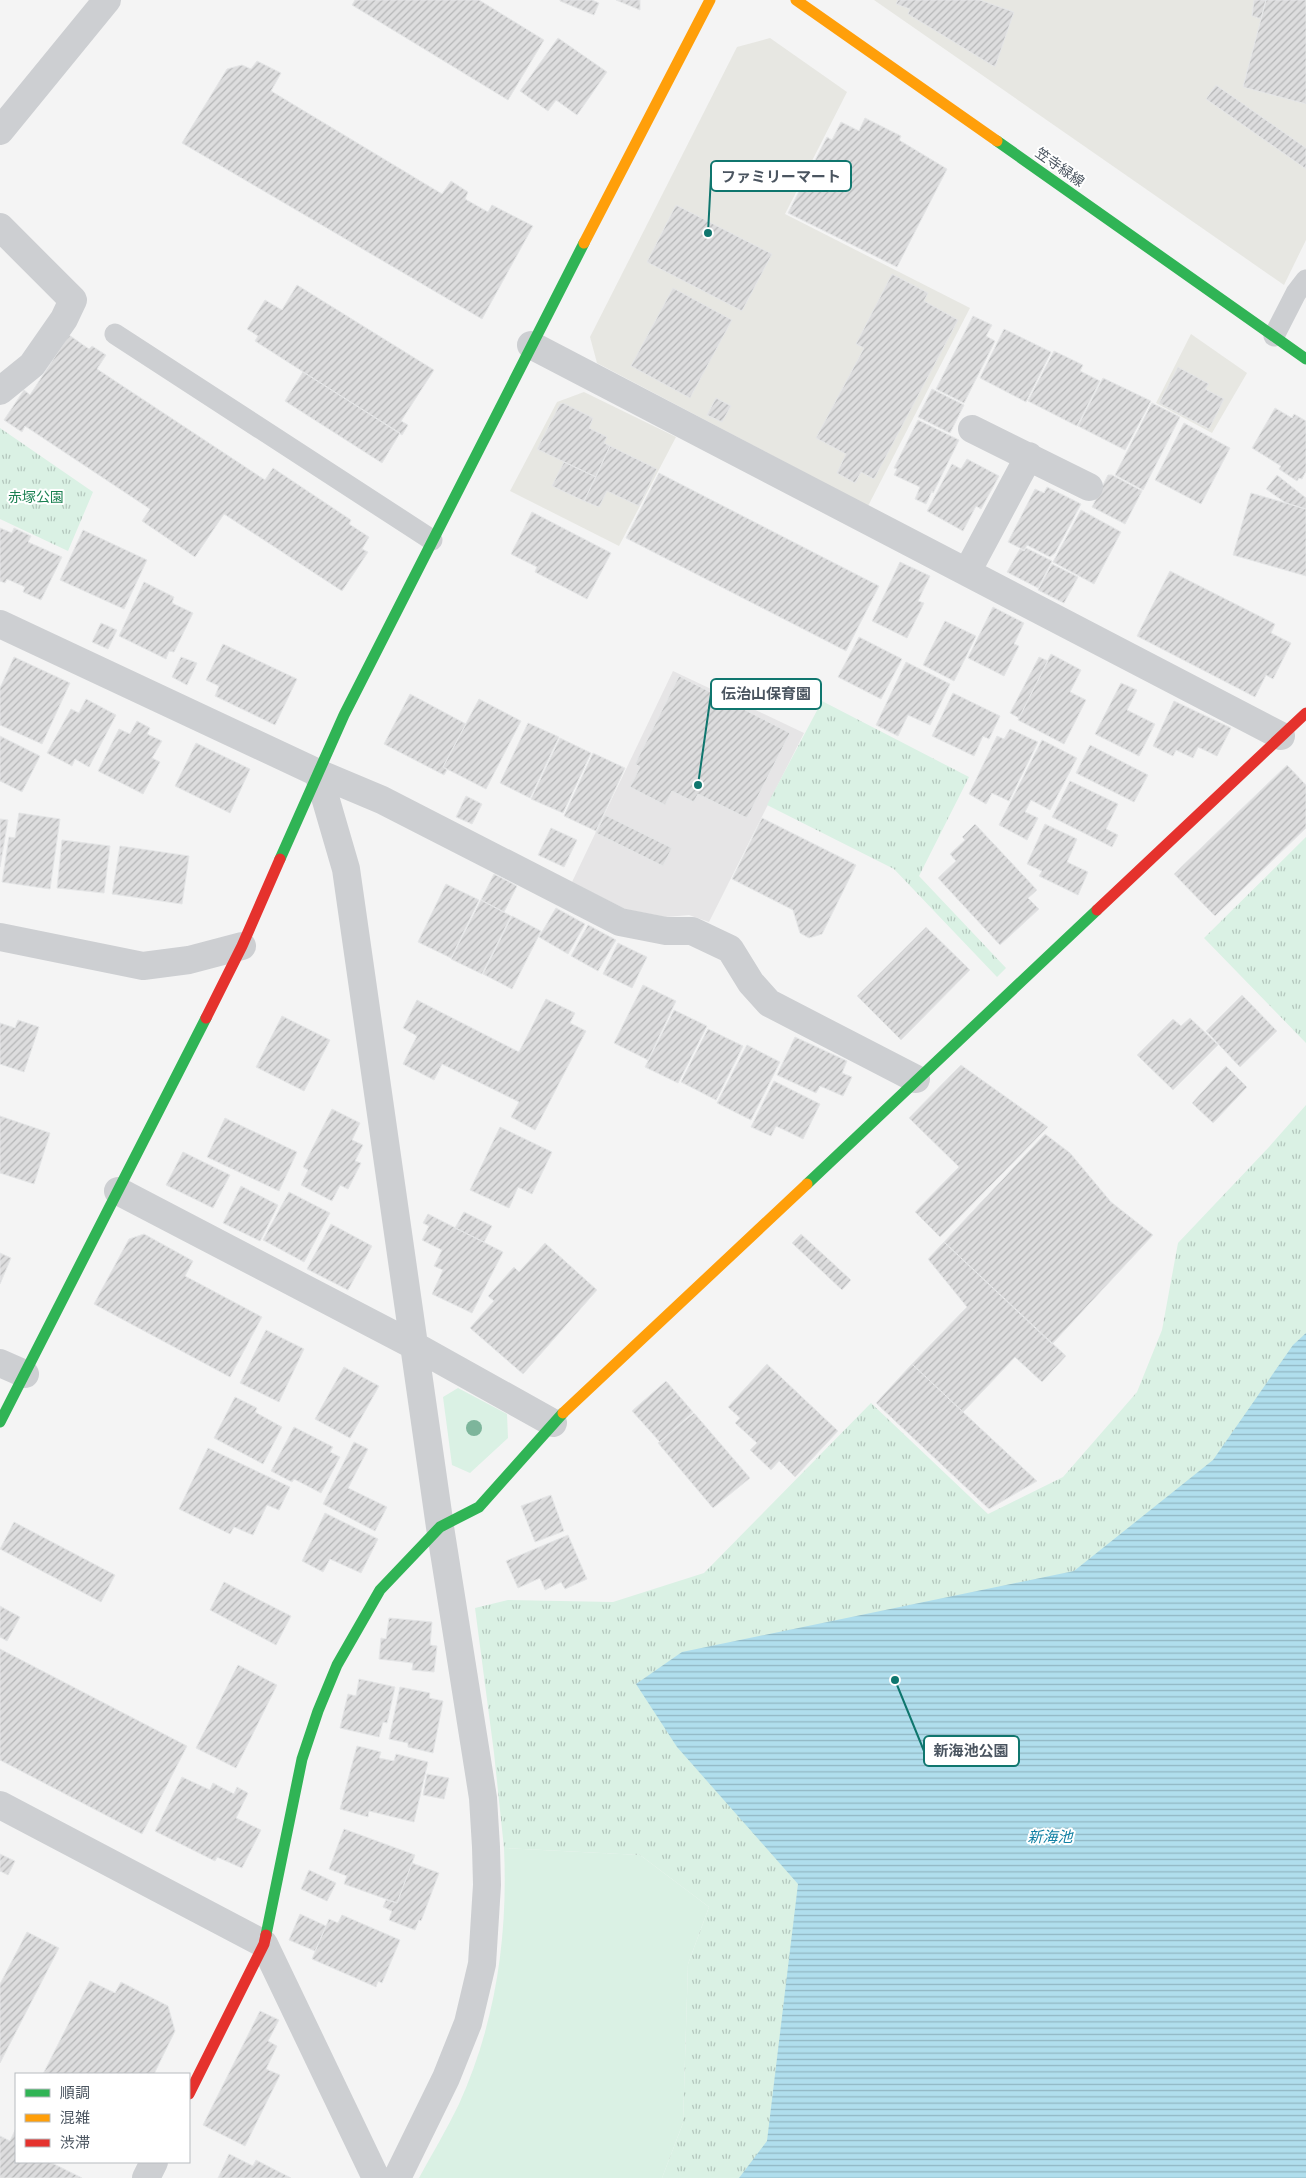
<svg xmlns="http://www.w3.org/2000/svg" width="1306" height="2178" viewBox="0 0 1306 2178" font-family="'PT Sans','Noto Sans JP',sans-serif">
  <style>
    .commercial { fill: #e7e7e2 }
    .education { fill: #e6e5e6 }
    .grass { fill: #daf1e4 }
    .park { fill: url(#park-tufts) }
    .water { fill: url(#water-rules) }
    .building { fill: url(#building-hatch); stroke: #e5e6e7 }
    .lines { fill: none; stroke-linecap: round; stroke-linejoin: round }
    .lane { stroke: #cdcfd2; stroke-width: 21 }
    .street { stroke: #cdcfd2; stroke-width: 28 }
    .fast { stroke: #30b455; stroke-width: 11 }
    .slow { stroke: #ff9f0a; stroke-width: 11 }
    .jam { stroke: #e5322d; stroke-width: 11 }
    .tree { fill: #7db59b }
    .labels { text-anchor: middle; stroke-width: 4; stroke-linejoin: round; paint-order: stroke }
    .street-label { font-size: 14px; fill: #4b5560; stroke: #fff }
    .park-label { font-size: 14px; fill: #1b8152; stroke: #fff }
    .water-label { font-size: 15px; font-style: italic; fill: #1180a4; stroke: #fff }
    .leader { fill: none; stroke: #0f766e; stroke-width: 2 }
    .callout-dot { fill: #0f766e; stroke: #fff; stroke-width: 2 }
    .callout { fill: #fff; stroke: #0f766e; stroke-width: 2 }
    .callout-label { font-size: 15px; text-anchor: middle; font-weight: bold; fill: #4b5560 }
  </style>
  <defs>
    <pattern id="park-tufts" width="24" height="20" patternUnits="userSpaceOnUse" patternTransform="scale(1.25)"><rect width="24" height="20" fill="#daf1e4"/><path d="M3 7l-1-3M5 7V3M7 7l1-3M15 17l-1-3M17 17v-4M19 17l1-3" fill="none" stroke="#b3c6bc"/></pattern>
    <pattern id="water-rules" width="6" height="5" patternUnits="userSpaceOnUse" patternTransform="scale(1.25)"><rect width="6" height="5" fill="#b0deed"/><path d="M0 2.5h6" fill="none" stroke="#91b7c3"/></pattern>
    <pattern id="building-hatch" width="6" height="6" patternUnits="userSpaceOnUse" patternTransform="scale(1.25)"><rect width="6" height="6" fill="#ddddde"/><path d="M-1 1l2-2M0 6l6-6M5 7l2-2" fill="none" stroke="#b5b6b7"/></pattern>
  </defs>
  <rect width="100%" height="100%" fill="#f4f4f4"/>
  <path class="commercial" d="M874 0H1306V240L1284 285Z
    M770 38 847 92 785 214 970 308 868 506 597 363 590 337 737 47Z
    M1191 334 1247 373 1212 433 1156 403Z
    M584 392 676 437 619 546 510 491 557 402Z"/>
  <path class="education" d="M673 671 804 733 709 922 689 915 666 917 625 909 572 882Z"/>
  <path class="grass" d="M458 1388 507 1414 508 1438 470 1473 452 1465 443 1397Z
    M504 1848 640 1855 709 1907 688 1964 683 2123 662 2178H419C432 2154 447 2129 459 2104 496 2022 508 1937 504 1848Z"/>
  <path class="park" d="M0 428 93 492 68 551 0 519Z
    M822 701 969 777 919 876 1006 968 997 977 894 869 767 805Z
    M1306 837V1043L1204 938Z
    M1306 1105V2178H662L683 2123 688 1964 709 1907 640 1855 504 1848 494 1753 475 1608 508 1600 613 1602 704 1573 871 1403 988 1514 1063 1477 1137 1392 1162 1330 1178 1243 1269 1147Z"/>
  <path class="water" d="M1306 1333V2178H739L767 2141 798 1884 677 1747 636 1684 682 1652 1074 1571 1213 1460 1293 1345Z"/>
  <path class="building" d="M355 0H479L544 40 508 100 352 5Z
    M560 0H592L599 3 594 15 560 1Z
    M616 0H640V10Z
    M898 0H980L1014 12 995 67 908 14 910 9 896 4Z
    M1254 0H1266L1261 19 1252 16Z
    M1266 0H1306V104L1243 87Z
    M558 38 607 72 577 115 556 100 548 111 520 91Z
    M257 61 281 73 271 91 442 194 451 181 468 192 465 199 488 212 492 205 533 226 482 319 182 143 227 69 242 65 251 69Z
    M1216 85 1306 148V169L1206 99Z
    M865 118 901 136 899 140 947 169 897 267 788 213 827 137 832 140 841 122 859 131Z
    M676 205 772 254 742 311 647 262Z
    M892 274 928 293 924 301 958 320 874 479 861 472 855 483 837 473 846 454 816 438 864 348 856 344Z
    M297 285 434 370 401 421 408 425 402 435 255 341 258 336 247 329 265 300 282 310Z
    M673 288 732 320 690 398 631 366Z
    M973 316 992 325 986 336 995 341 964 403 936 389Z
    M1004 329 1051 352 1026 402 980 378Z
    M69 335 89 349 92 346 106 355 97 369 265 480 273 468 351 520 349 524 369 537 362 549 368 552 342 591 224 514 195 557 142 521 150 509 25 426 22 432 4 420 24 390 30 395Z
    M1054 351 1083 365 1080 371 1100 381 1077 426 1028 401Z
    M1178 367 1209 384 1205 389 1224 399 1209 429 1159 403Z
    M303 372 400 433 382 463 285 401Z
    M1103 378 1151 401 1125 450 1078 426Z
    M932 389 964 405 950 433 918 417Z
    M716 398 731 406 722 422 707 415Z
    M563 403 593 418 589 428 607 437 604 443 610 446 596 477 537 449 560 404Z
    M1152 403 1180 417 1143 490 1115 475Z
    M1275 408 1292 418 1294 414 1306 421V471L1302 479 1299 478 1297 481 1279 469 1281 466 1252 448Z
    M918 420 959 440 933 493 932 491 926 504 915 499 920 487 894 475 897 469 894 468Z
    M1184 423 1230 448 1201 504 1155 480Z
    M610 446 657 469 639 506 607 491 599 507 584 501Z
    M967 459 999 476 981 509 976 506 963 531 927 511 952 464 961 469Z
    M564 462 596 477 584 501 552 486Z
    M659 473 879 586 846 651 626 538Z
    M1108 475H1112L1142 491 1125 524 1092 507Z
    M1277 475 1306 498V509L1286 503 1266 489Z
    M1047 487 1081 504 1055 553 1050 557 1027 545 1024 550 1008 542 1035 489 1044 493Z
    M1251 493 1306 509V576L1233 555Z
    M1081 510 1121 532 1094 584 1053 562Z
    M532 512 611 553 587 599 535 572 537 567 511 554Z
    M0 528 12 533 14 528 31 536 28 542 62 557 41 600 23 592 25 587 7 579 5 583 0 581Z
    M83 530 147 560 124 609 60 580Z
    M1026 548 1052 561 1038 588 1007 572 1020 549 1024 551Z
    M900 562 930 576 918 601 924 603 907 638 872 621Z
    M1052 564 1078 577 1064 603 1038 590Z
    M1170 571 1275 624 1271 633 1291 643 1273 679 1266 675 1255 697 1137 636Z
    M144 582 174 597 172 603 193 613 174 652 169 651 166 659 119 636Z
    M993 607 1024 623 1014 644 1019 646 1004 676 968 658Z
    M945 621 976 636 954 681 923 665Z
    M101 623 117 630 108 649 92 642Z
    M859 637 902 659 881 699 838 677Z
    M223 644 297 679 275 725 215 696 219 686 206 680Z
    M1051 654 1081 670 1070 692 1086 700 1064 744 1018 720Z
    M14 657 70 683 42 744 0 725V688Z
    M181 657 197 663 187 685 172 677Z
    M1039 657 1048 661 1019 718 1010 713Z
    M906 662 950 684 930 725 908 715 898 736 876 725Z
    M679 676 790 733 747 818 698 794 694 802 672 791 665 805 630 787 640 767 635 764Z
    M1121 683 1137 690 1127 710 1155 724 1139 756 1095 734Z
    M953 693 1000 716 989 739 983 736 974 756 932 736Z
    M410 694 466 724 443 767 447 770 444 775 384 744Z
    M86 699 116 715 89 767 75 759 72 766 47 753 71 709 79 713Z
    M479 699 521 721 486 789 443 767Z
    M1174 701 1231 728 1217 756 1198 747 1193 758 1176 750 1173 756 1153 746Z
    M137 721 150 728 147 734 162 741 152 758 160 762 143 794 98 771 119 729 130 734Z
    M528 723 559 737 530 798 500 783Z
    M1010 729 1038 742 1009 801 992 793 986 804 969 794 997 736 1004 739Z
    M0 736 40 756 22 792 0 781Z
    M560 738 591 753 563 813 531 799Z
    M1042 740 1077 758 1050 810 1031 800 1025 812 1038 818 1027 840 999 825Z
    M196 743 250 769 230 813 175 786Z
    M1090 745 1148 775 1134 802 1076 773Z
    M593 753 625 768 596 831 564 816Z
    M1287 765 1306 785V828L1215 916 1174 874Z
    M1070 781 1118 804 1106 829 1118 835 1112 847 1052 817Z
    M466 796 482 804 472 824 456 817Z
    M19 813 60 819 50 889 2 882 9 837 15 838Z
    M605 815 672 848 663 866 596 833Z
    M762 818 856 865 822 934 809 938 800 933 793 910 732 879Z
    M0 819 8 820 0 867Z
    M975 824 1037 890 1028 898 1039 909 1000 945 938 878 956 861 950 854 965 840 962 837Z
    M1045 824 1077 839 1067 862 1088 872 1078 895 1039 876 1042 871 1027 864Z
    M551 828 577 840 564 867 538 855Z
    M62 840 110 846 104 893 57 888Z
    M120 846 189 856 182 904 112 894Z
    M494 874 517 886 504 912 481 900Z
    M446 884 479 900 451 958 418 942Z
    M481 900 511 916 482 974 451 959Z
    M556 908 585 924 568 954 539 937Z
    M512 916 541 931 512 989 483 974Z
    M588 925 616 940 598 971 571 956Z
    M926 927 970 970 901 1040 857 996Z
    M618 943 647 957 632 988 603 974Z
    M643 985 676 1001 648 1060 614 1043Z
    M1242 995 1277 1031 1240 1067 1206 1031Z
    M546 999 575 1013 570 1023 586 1031 535 1130 511 1117 519 1102 442 1064 434 1080 403 1064 417 1036 403 1028 417 1000 519 1052Z
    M674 1010 707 1026 678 1083 645 1067Z
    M282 1016 330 1040 304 1091 256 1067Z
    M1190 1018 1218 1045 1173 1090 1137 1055 1173 1019 1181 1026Z
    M18 1020 39 1027 24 1072 0 1064V1023L15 1028Z
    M708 1029 743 1046 716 1100 681 1082Z
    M795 1037 847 1061 842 1073 852 1077 843 1096 820 1086 816 1093 777 1075Z
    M747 1045 780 1062 751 1120 717 1103Z
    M961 1065 1048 1127 940 1237 915 1212 959 1167 909 1118Z
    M1226 1066 1247 1087 1213 1123 1192 1103Z
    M774 1081 820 1104 803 1139 776 1126 771 1136 751 1127Z
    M332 1109 360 1123 352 1140 363 1145 355 1161 361 1163 348 1189 340 1185 332 1201 301 1185 308 1170 303 1167Z
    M0 1116 50 1133 34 1184 0 1173Z
    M225 1118 297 1152 279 1191 207 1157Z
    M500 1127 552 1152 532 1194 518 1187 509 1208 470 1190Z
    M1045 1134 1070 1153 1111 1202 1153 1235 1052 1344 944 1242Z
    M183 1152 230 1175 213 1208 166 1185Z
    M241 1186 278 1205 260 1241 223 1223Z
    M289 1192 330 1213 304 1262 263 1240Z
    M464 1212 492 1226 484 1242 455 1228Z
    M428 1214 503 1252 472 1313 432 1294 443 1270 434 1266 442 1250 422 1240 429 1226 423 1223Z
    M331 1224 372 1246 348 1290 307 1269Z
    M144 1234 193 1261 185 1276 262 1317 230 1377 94 1304 129 1239Z
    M801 1234 851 1280 842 1290 792 1243Z
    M944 1242 1066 1356 1042 1382 1015 1357 963 1412 912 1364 967 1307 928 1259Z
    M545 1243 597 1290 523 1374 470 1328 494 1301 488 1296 514 1267 519 1272Z
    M0 1253 11 1258 0 1284Z
    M266 1330 304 1349 279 1402 240 1383Z
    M767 1364 838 1431 795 1477 779 1461 771 1470 750 1450 757 1443 735 1423 740 1418 728 1407Z
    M912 1364 963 1412 1037 1481 989 1509 876 1403Z
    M344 1367 379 1386 350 1438 315 1419Z
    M666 1381 693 1412 660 1442 632 1411Z
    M235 1397 257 1408 255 1412 282 1427 263 1464 214 1438Z
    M694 1413 750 1478 713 1508 658 1443Z
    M294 1427 333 1447 330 1452 340 1457 321 1493 294 1479 292 1482 271 1471Z
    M354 1442 368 1449 348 1488 387 1507 375 1531 323 1504Z
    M208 1448 290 1487 279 1510 267 1505 253 1535 234 1527 230 1534 179 1509Z
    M551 1495 564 1531 535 1542 521 1506Z
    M325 1513 378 1539 361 1573 330 1559 323 1572 302 1561Z
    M14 1522 115 1575 101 1602 0 1549Z
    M568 1535 587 1579 565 1589 561 1582 545 1590 540 1578 518 1588 506 1561Z
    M224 1582 291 1616 276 1645 210 1610Z
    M0 1606 20 1617 7 1641 0 1637Z
    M389 1618 432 1622 430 1645 437 1646 434 1672 412 1670 413 1663 379 1659 381 1638 386 1639Z
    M0 1649 187 1746 142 1834 0 1760Z
    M238 1665 277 1685 236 1768 196 1748Z
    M359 1679 395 1687 387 1723 383 1722 379 1737 340 1728 348 1694 356 1696Z
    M400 1687 430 1693 429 1698 443 1701 433 1753 408 1747V1743L389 1739Z
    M357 1746 381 1752 379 1758 394 1761 396 1754 428 1762 414 1822 369 1811 368 1817 340 1809Z
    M427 1774 449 1778 444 1799 423 1795Z
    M182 1777 210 1790 213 1783 234 1794 237 1787 248 1793 236 1818 261 1830 242 1868 217 1857 215 1861 155 1831Z
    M344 1829 415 1855 397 1903 344 1884 347 1876 329 1869Z
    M0 1854 15 1861 8 1875 0 1871Z
    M412 1863 439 1873 421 1921 419 1920 415 1930 389 1920 392 1911 383 1907 386 1900 397 1903Z
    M309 1870 336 1883 327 1901 301 1889Z
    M300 1914 326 1926 315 1951 289 1940Z
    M342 1915 400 1940 382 1983 378 1981 376 1987 312 1959 329 1919 338 1923Z
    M27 1932 59 1948 0 2063V1984Z
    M90 1981 115 1993 121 1982 168 2006 175 2031 154 2074H43Z
    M260 2011 279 2020 268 2041 277 2046 266 2069 280 2075 245 2146 203 2125Z
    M16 2128V2162H50L82 2178H0V2136L10 2141Z
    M229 2154 253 2166 256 2160 291 2178H218Z"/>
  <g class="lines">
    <path class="lane" d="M115 334 432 540
      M1274 336 1296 293 1306 280"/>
    <path class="street" d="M0 131 107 0
      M0 227 73 300 64 319 32 365 0 391
      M531 345 1281 736
      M972 429 1089 487
      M967 572 1029 456
      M0 624 318 773 382 800 620 922 666 931H692L730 949 751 983 769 1003 916 1079
      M318 773 346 869 440 1527 483 1798 486 1847 487 1885 482 1964 468 2023 446 2078 397 2178
      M0 937 143 966 189 960 242 946
      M118 1191 415 1346 553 1423
      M0 1363 25 1374
      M0 1805 264 1944 376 2178
      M146 2178 154 2162"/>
    <path class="fast" d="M997 141 1306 359
      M280 859 344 715 584 243
      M807 1184 1097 910
      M0 1422 206 1018
      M266 1935 302 1759 318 1711 337 1665 380 1590 440 1527 479 1507 563 1413"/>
    <path class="slow" d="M796 0 997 141
      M584 243 710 0
      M563 1413 807 1184"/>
    <path class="jam" d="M1097 910 1306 713
      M206 1018 242 946 280 859
      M189 2094 264 1944 266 1935"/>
  </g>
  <circle class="tree" cx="474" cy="1428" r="8"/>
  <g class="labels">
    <g class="street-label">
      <text transform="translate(1060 167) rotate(35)" y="5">笠寺緑線</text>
    </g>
    <g class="park-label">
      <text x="36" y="502">赤塚公園</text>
    </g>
    <g class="water-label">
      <text x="1050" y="1842">新海池</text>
    </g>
  </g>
  <path class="leader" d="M708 233L711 176M698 785L711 694M895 1680L924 1751"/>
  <g class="callout-dot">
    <circle cx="708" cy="233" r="5"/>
    <circle cx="698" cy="785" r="5"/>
    <circle cx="895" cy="1680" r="5"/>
  </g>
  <g class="callout">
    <rect x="711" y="161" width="140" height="30" rx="5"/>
    <rect x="711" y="679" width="110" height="30" rx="5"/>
    <rect x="924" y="1736" width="95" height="30" rx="5"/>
  </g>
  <g class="callout-label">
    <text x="781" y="182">ファミリーマート</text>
    <text x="766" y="699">伝治山保育園</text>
    <text x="971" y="1756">新海池公園</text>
  </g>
  <rect x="15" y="2073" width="175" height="90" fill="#ffffff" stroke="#b7bbbf"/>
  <rect x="25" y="2089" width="25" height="8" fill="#30b455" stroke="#b7bbbf"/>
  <text x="60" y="2098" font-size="15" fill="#4b5560">順調</text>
  <rect x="25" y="2114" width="25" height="8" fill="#ff9f0a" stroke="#b7bbbf"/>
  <text x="60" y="2123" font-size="15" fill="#4b5560">混雑</text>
  <rect x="25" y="2139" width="25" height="8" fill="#e5322d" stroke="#b7bbbf"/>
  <text x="60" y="2148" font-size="15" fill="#4b5560">渋滞</text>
</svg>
